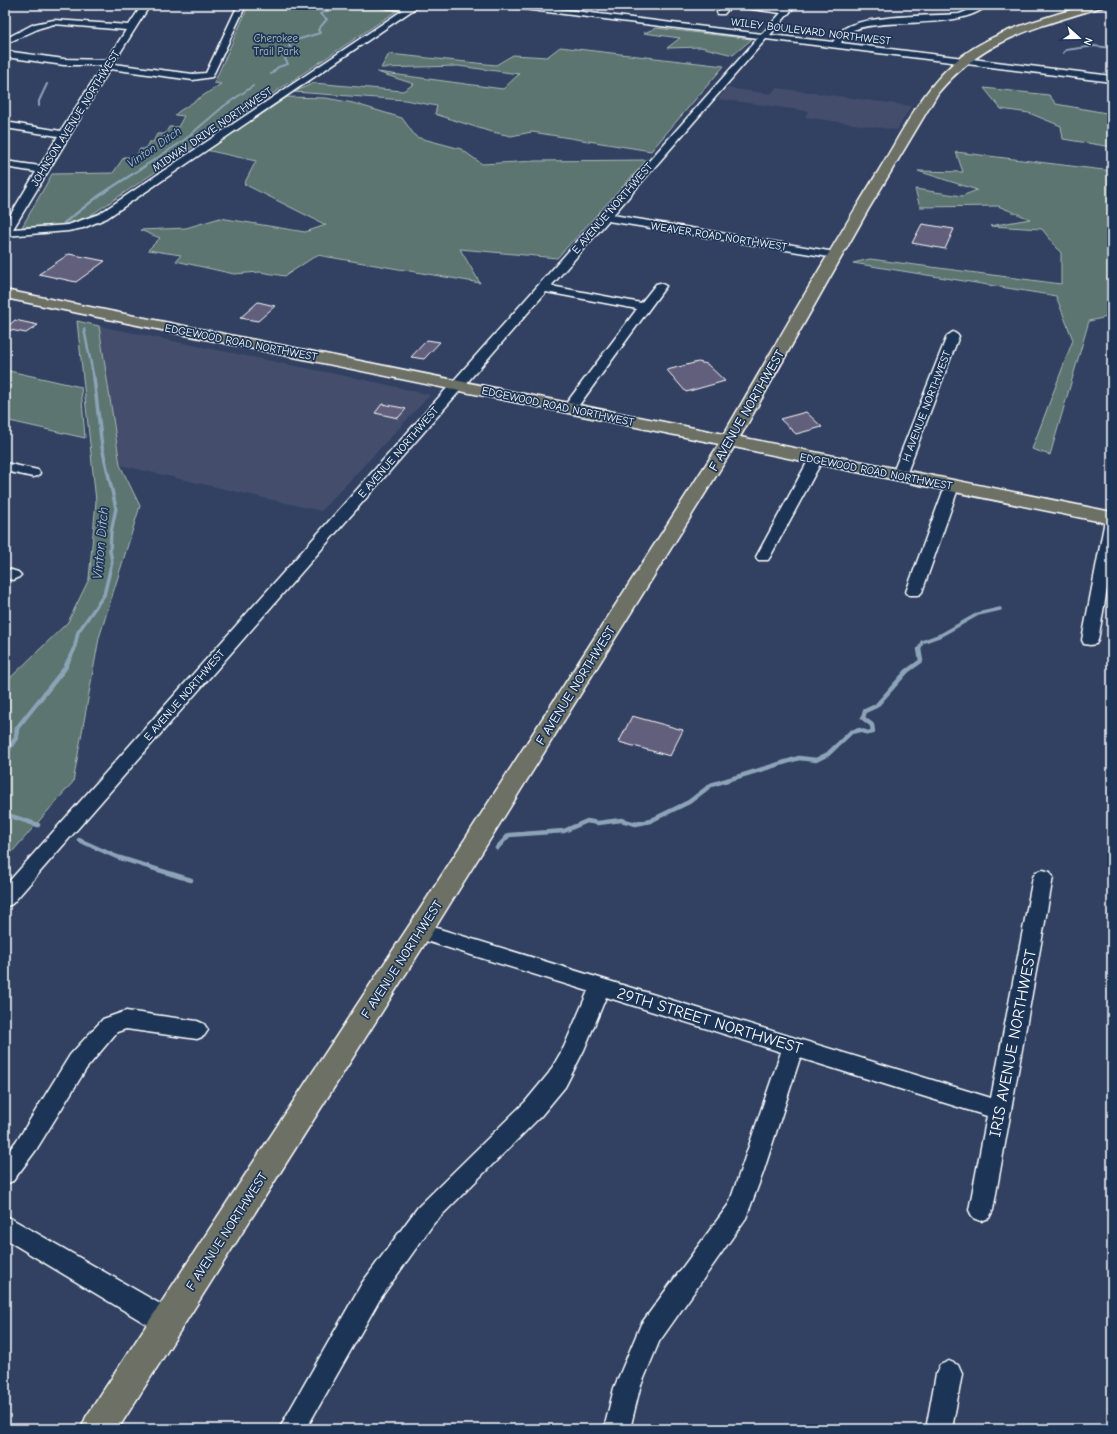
<svg xmlns="http://www.w3.org/2000/svg" width="1117" height="1434" viewBox="0 0 1117 1434" font-family="'Comic Neue',sans-serif">
  <style>
    .built { fill: #444e6d }
    .green { fill: #5b7470; stroke: #adbab8 }
    .lines { fill: none; stroke-linecap: round; stroke-linejoin: round }
    .stream-far3 { stroke: #8da4b8; stroke-width: 2 }
    .stream-far2 { stroke: #8da4b8; stroke-width: 2.5 }
    .stream-far1 { stroke: #8da4b8; stroke-width: 3.5 }
    .stream { stroke: #8da4b8; stroke-width: 4.5 }
    .building { fill: #625e7b; stroke: #fff }
    .minor-casing { stroke: #fff; stroke-width: 3 }
    .major-casing { stroke: #fff; stroke-width: 3 }
    .minor { fill: #1d3557; fill-rule: evenodd }
    .major { fill: #6c7065; fill-rule: evenodd }
    .labels { text-anchor: middle; stroke-width: 3.5; stroke-linejoin: round; paint-order: stroke }
    .far-street-label { font-size: 11px; fill: #fff; stroke: #1d3557 }
    .far-park-label { font-size: 11px; fill: #b5c0bf; stroke: #1d3557 }
    .far-water-label { font-size: 12px; font-style: italic; fill: #b3c3cf; stroke: #1d3557 }
    .street-label { font-size: 13px; fill: #fff; stroke: #1d3557 }
    .water-label { font-size: 14px; font-style: italic; fill: #b3c3cf; stroke: #1d3557 }
    .near-street-label { font-size: 16px; fill: #fff; stroke: #1d3557 }
  </style>
  <rect width="100%" height="100%" fill="#324162"/>
  <filter id="ink" filterUnits="userSpaceOnUse"><feTurbulence type="fractalNoise" baseFrequency=".025" numOctaves="2"/><feDisplacementMap in="SourceGraphic" scale="8" xChannelSelector="R" yChannelSelector="G"/><feConvolveMatrix kernelMatrix="1 2 1 2 8 2 1 2 1" color-interpolation-filters="sRGB"/></filter>
  <g filter="url(#ink)">
    <path class="built" d="M727 88 771 94 776 88 911 106 897 130 805 117 808 111 718 99Z
      M99 326 384 384 430 395 321 511 120 465Z"/>
    <path class="green" d="M249 5H357L398 10 88 217 62 225 22 227 52 174 113 173 124 157H136L140 149H145L149 142H153L157 134H165L169 127H178L184 116 175 115 178 112 221 84 214 83Z
      M656 28 752 39 733 55 701 47 667 48 680 38 644 33Z
      M560 47 724 66 651 151 532 132 511 136 488 131 435 114 437 106 405 100 294 92 314 83 403 91 414 84 377 72 503 89 519 74 458 66 381 68 389 54 496 65 513 55 547 57Z
      M984 88 1049 95 1056 104 1112 114V147L1063 139 1061 126 1029 113 1001 109Z
      M287 97 326 98 353 103 402 118 416 137 461 149 482 164 535 161 647 160 557 258 460 249 480 283 317 255 285 276 260 272 234 274 176 261 181 255 148 250 160 238 140 230 186 228 220 218 305 232 326 225 244 184 256 161 206 150Z
      M956 152 1112 171V316L1089 321 1050 455 1032 449 1073 340 1056 296 853 263 870 259 1061 284V253L1042 229 990 226 1030 219 998 206 920 207 915 189 962 196 977 190 918 171 963 172Z
      M77 321 99 326 120 465 140 506 99 638 73 782 5 860V683L68 622 89 579 96 501Z
      M5 370 81 387 85 438 5 420Z"/>
    <g class="lines">
      <path class="stream-far3" d="M1063 53 1066 50 1095 46 1112 48
        M271 74 278 67 288 64 285 59 286 52 291 49 289 45 293 41 320 33 318 30 327 19 320 14 335 8 321 5
        M39 106V101L47 84
        M143 167 183 141 224 106 253 86"/>
      <path class="stream-far2" d="M64 223 100 195 145 166
        M84 329 94 379"/>
      <path class="stream-far1" d="M74 650 78 632 104 595 112 562 110 550 111 532 116 508 102 447 94 378
        M919 650 922 642 941 635 978 614 1000 609"/>
      <path class="stream" d="M5 754 16 738 17 728 65 668 74 649
        M5 814 38 825
        M79 840 117 857 191 880
        M497 848 509 835 564 831 587 821 598 823 621 820 636 824 650 821 689 802 711 785 799 758 816 760 828 754 851 732 860 730 868 733 873 732 872 725 863 718 865 711 876 706 907 671 921 661 919 649"/>
    </g>
    <path class="building" d="M922 224 954 229 945 249 912 243Z
      M69 254 105 261 76 282 39 274Z
      M258 302 275 306 258 321 240 318Z
      M15 320 38 325 26 333 5 329Z
      M427 340 440 342 424 359 411 357Z
      M698 362 707 364 725 381 686 392 667 370Z
      M382 404 403 408 406 409 398 418 375 413Z
      M806 412 822 427 796 434 780 419Z
      M632 716 683 730 670 756 619 742Z"/>
    <g class="lines">
      <g class="minor-casing">
        <path id="minor" d="M142 5H150L113 64 193 74 206 73 238 5H246L212 77 193 80 110 69 13 229 68 225 99 214 403 10 380 7 376 5 409 6 420 5 107 218 83 228 68 231 5 236V224L36 172 5 167V161L40 166 58 136 5 128V122L61 131 103 65H64L5 57V51L64 59 107 60 126 30 54 24 40 28 5 44V39L34 24 54 20 129 25Z
          M503 5H526L762 34 781 13 737 7 733 5H756L785 8 788 5H796L770 35 833 42C836 38 840 31 845 28 866 15 932 16 959 14 969 11 976 5 987 5 968 26 905 21 877 25 868 26 858 27 850 32 846 34 843 39 841 43L1112 76V82L766 39 613 215 835 252 841 255 839 257 835 258 608 221 551 286 641 303 656 284 660 283 666 286 574 412H564L562 409 637 309 546 292 12 904 5 907V886L598 218 599 215 602 214 758 38 507 7Z
          M724 5H732L724 14H718L717 12Z
          M953 332 959 336 906 475 904 478H894L892 475 947 336Z
          M816 455 821 456 823 459 770 557 768 560H758L756 557 809 459 811 456Z
          M5 463 38 470 40 473 38 476 33 477 5 471Z
          M952 482 957 483 959 486 922 592 919 595H909L906 592 945 486 947 483Z
          M1112 516V561L1098 640 1096 644 1090 645 1084 644 1082 640 1105 520 1107 517Z
          M5 568 18 572 21 575 18 578 13 580 5 578Z
          M1043 870 1050 872 1053 877 993 1210 989 1218 981 1221 973 1218 969 1210 987 1116 800 1058 763 1173 746 1218 659 1342 640 1388 630 1429H604L614 1388 641 1324 729 1204 781 1052 606 997 584 1050 565 1087 541 1116 434 1223 380 1299 306 1429H279L362 1283 418 1207 525 1102 549 1073 564 1047 588 991 413 937 410 931 413 925 420 923 991 1098 1033 877 1036 872Z
          M126 1011 197 1021 204 1024 208 1030 204 1036 197 1039 126 1029 117 1032 86 1069 36 1150 13 1181 5 1184V1156L20 1136 70 1055 103 1019Z
          M5 1215 176 1313 179 1322 176 1331 167 1334 158 1331 5 1239Z
          M949 1361 958 1365 962 1374 952 1429H926L936 1374 940 1365Z"/>
      </g>
      <g class="major-casing">
        <path id="major" d="M1087 5H1103L1102 7C1037 27 983 39 938 93L868 210 740 437 1112 512V524L734 447 438 923 118 1429H81L86 1417 420 909 719 444 5 298V290L724 434C775 346 825 257 879 170 903 131 924 85 962 56 998 29 1045 18 1087 5Z"/>
      </g>
      <use href="#minor" class="minor"/>
      <use href="#major" class="major"/>
    </g>
  </g>
  <g class="labels">
    <g class="far-street-label">
      <text transform="translate(811 31) rotate(7)" y="4">WILEY BOULEVARD NORTHWEST</text>
      <text transform="translate(75 118) rotate(-58)" y="4">JOHNSON AVENUE NORTHWEST</text>
      <text transform="translate(212 129) rotate(-34)" y="4">MIDWAY DRIVE NORTHWEST</text>
      <text transform="translate(612 208) rotate(-49)" y="4">E AVENUE NORTHWEST</text>
      <text transform="translate(719 236) rotate(9)" y="4">WEAVER ROAD NORTHWEST</text>
      <text transform="translate(241 342) rotate(11)" y="4">EDGEWOOD ROAD NORTHWEST</text>
      <text transform="translate(558 406) rotate(12)" y="4">EDGEWOOD ROAD NORTHWEST</text>
      <text transform="translate(926 406) rotate(-69)" y="4">H AVENUE NORTHWEST</text>
      <text transform="translate(398 452) rotate(-49)" y="4">E AVENUE NORTHWEST</text>
      <text transform="translate(876 471) rotate(11)" y="4">EDGEWOOD ROAD NORTHWEST</text>
      <text transform="translate(184 695) rotate(-49)" y="4">E AVENUE NORTHWEST</text>
    </g>
    <g class="far-park-label">
      <text x="276" y="42">Cherokee<tspan x="276" dy="13">Trail Park</tspan></text>
    </g>
    <g class="far-water-label">
      <text transform="translate(154 147) rotate(-34)" y="4">Vinton Ditch</text>
    </g>
    <g class="street-label">
      <text transform="translate(746 410) rotate(-60)" y="5">F AVENUE NORTHWEST</text>
      <text transform="translate(575 685) rotate(-58)" y="5">F AVENUE NORTHWEST</text>
      <text transform="translate(401 959) rotate(-57)" y="5">F AVENUE NORTHWEST</text>
      <text transform="translate(226 1231) rotate(-57)" y="5">F AVENUE NORTHWEST</text>
    </g>
    <g class="water-label">
      <text transform="translate(100 543) rotate(-85)" y="5">Vinton Ditch</text>
    </g>
    <g class="near-street-label">
      <text transform="translate(710 1020) rotate(17)" y="6">29TH STREET NORTHWEST</text>
      <text transform="translate(1012 1043) rotate(-79)" y="6">IRIS AVENUE NORTHWEST</text>
    </g>
  </g>
  <rect width="1117" height="1434" fill="none" stroke="#1d3557" stroke-width="20"/>
  <rect x="10" y="10" width="1097" height="1414" fill="none" stroke="#fff" stroke-width="1.5" filter="url(#ink)"/>
  <g transform="translate(1079 38) rotate(111)" stroke="#1d3557" stroke-width="3" paint-order="stroke">
  <path d="M0-3L7 15L0 10L-7 15Z" fill="#ffffff"/>
  <text y="-6" font-size="11" font-weight="bold" text-anchor="middle" fill="#ffffff">N</text>
  </g>
</svg>
